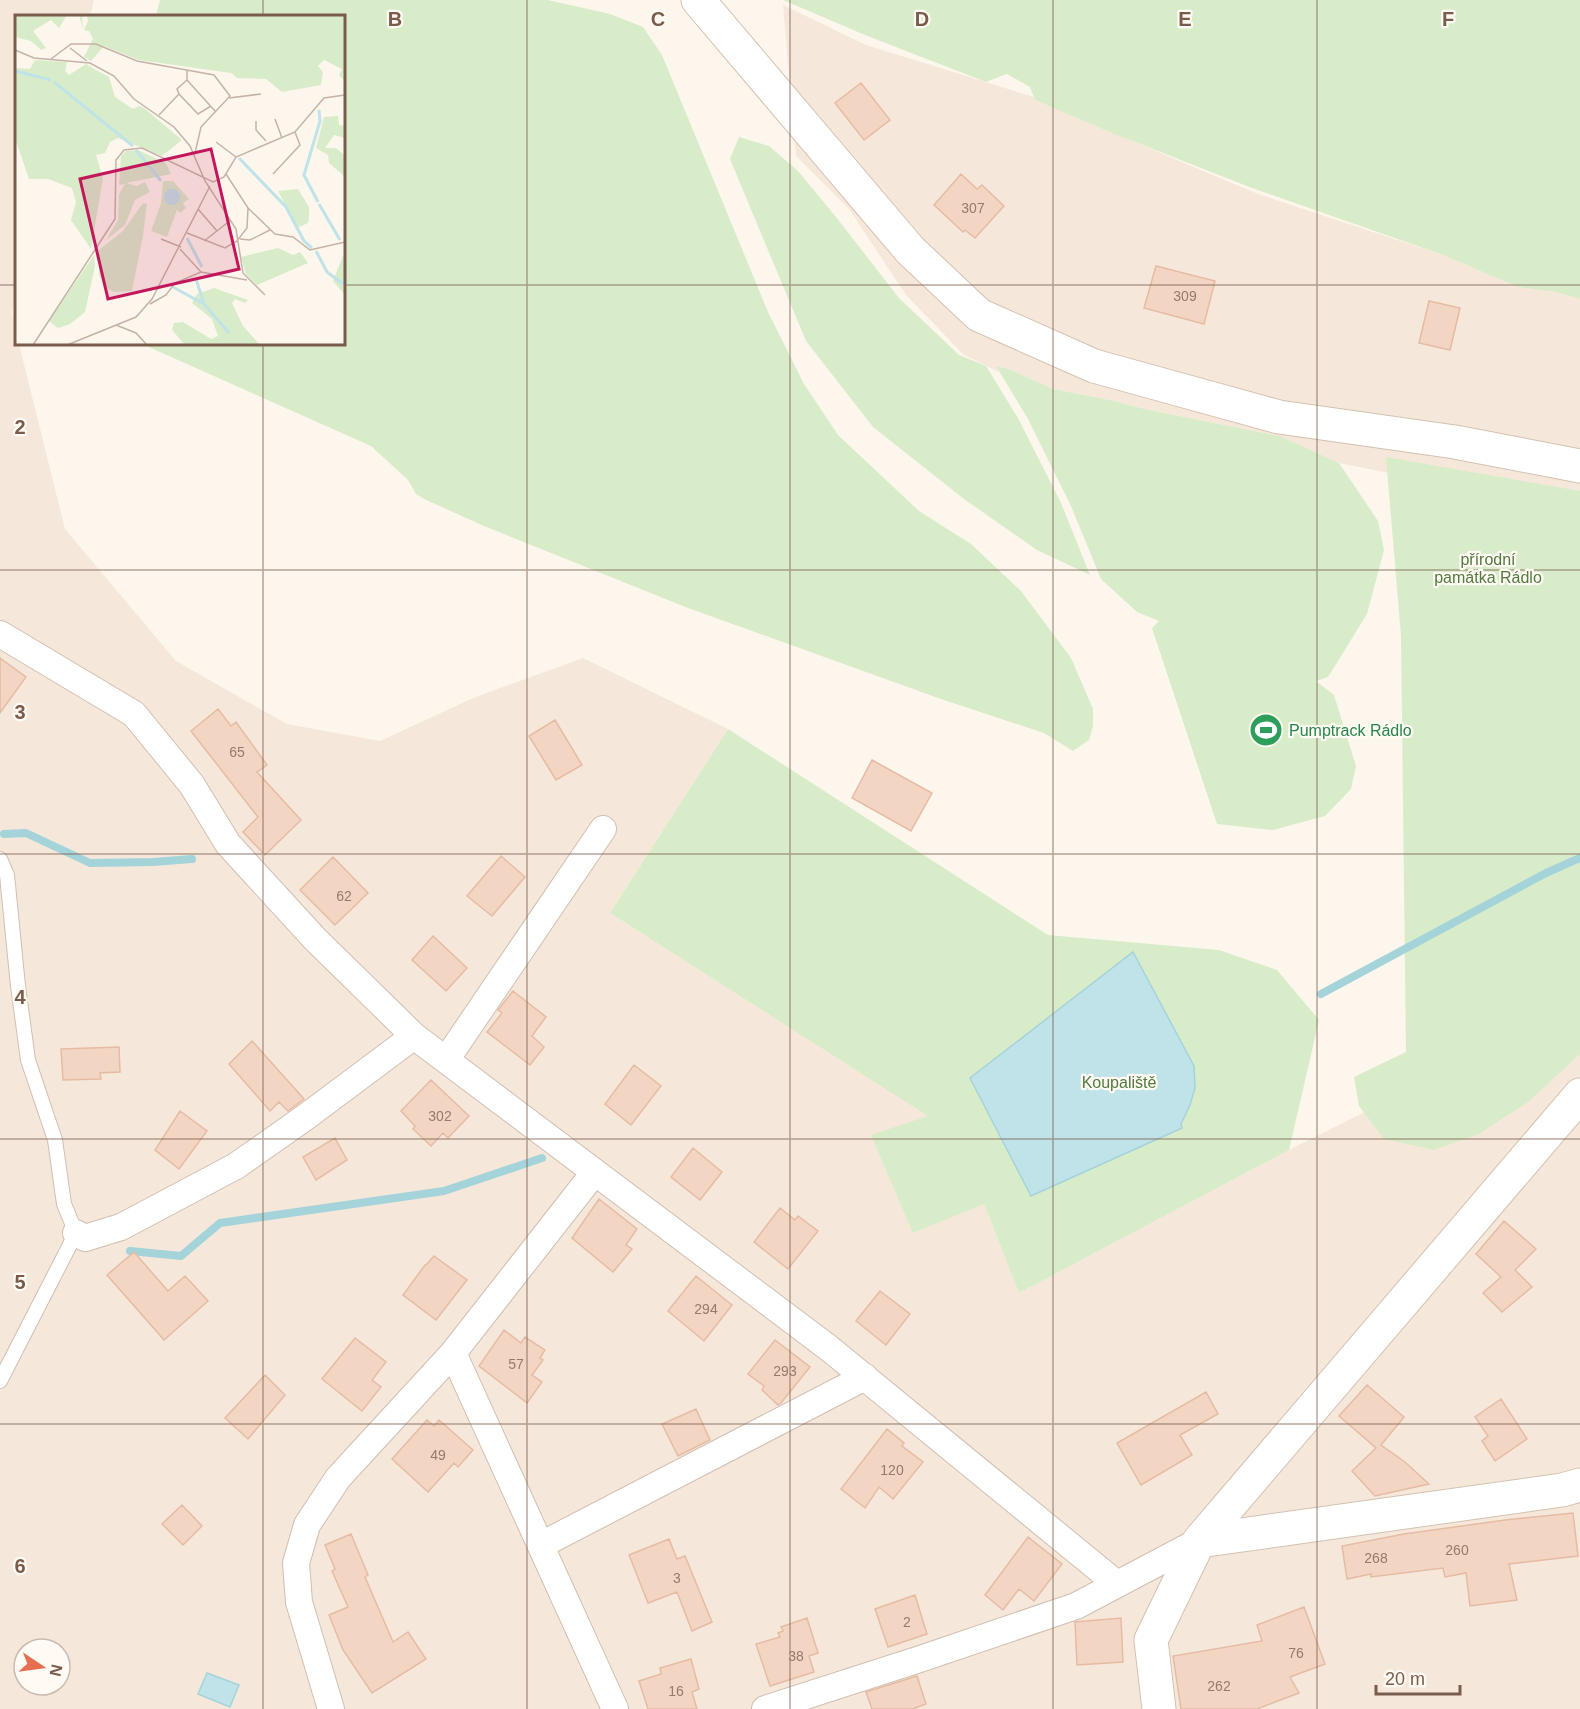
<svg xmlns="http://www.w3.org/2000/svg" width="1580" height="1709" viewBox="0 0 1580 1709" font-family="Arial,sans-serif">
  <style>
    .residential { fill: #f5e8da; fill-rule: evenodd }
    .green { fill: #d8ecc9 }
    .water { fill: #bfe3e8; stroke: #a5d3da; stroke-width: 1.5 }
    .lines { fill: none; stroke-linecap: round; stroke-linejoin: round }
    .stream { stroke: #a5d3da; stroke-width: 8 }
    .building { fill: #f3d5c3; stroke: #e6bba3; stroke-width: 1.5 }
    .lane-casing { stroke: #d1beb0; stroke-width: 16 }
    .street-casing { stroke: #d1beb0; stroke-width: 28 }
    .secondary-casing { stroke: #d6c0b0; stroke-width: 35 }
    .lane { stroke: #fff; stroke-width: 14 }
    .street { stroke: #fff; stroke-width: 26 }
    .secondary { stroke: #fff; stroke-width: 33 }
    .grid { fill: none; stroke: #7a5c4d; stroke-width: 1.5; stroke-opacity: 0.55 }
    .labels { text-anchor: middle; stroke-width: 4.5; stroke-linejoin: round; paint-order: stroke }
    .number-label { font-size: 14px; fill: #987a6a }
    .park-label { font-size: 16px; fill: #537a41; stroke: #fffaf3 }
    .leisure-label { font-size: 16px; fill: #27864d; stroke: #fffaf3; text-anchor: start }
    .inset-river { fill: none; stroke: #bfe3e8; stroke-width: 3 }
    .inset-road { fill: none; stroke: #c5b3a7; stroke-width: 1.5 }
    .view { fill: #c2185b; fill-opacity: 0.15; stroke: #c2185b; stroke-width: 3 }
    .inset-edge { fill: none; stroke: #7a5c4d; stroke-width: 3 }
    .grid-label { font-size: 20px; text-anchor: middle; font-weight: bold; fill: #7a5c4d; stroke: #fffaf3; stroke-width: 4.5; stroke-linejoin: round; paint-order: stroke }
  </style>
  <rect width="100%" height="100%" fill="#fdf6ec"/>
  <path class="residential" d="M0 0H94L90 16H16V294L12 313 16 333V344H19L65 529 176 661 287 724 380 741 473 698 583 658 728 729 610 913 929 1116 984 1204 1019 1293 1289 1150 1580 1004V1709H0ZM24 1649H60V1685H24Z
    M783 5 866 45 1034 97 1035 100 1258 194 1443 255 1518 287 1556 292 1580 299V514L1563 508 1339 463 1280 436 1149 410 1110 400 1053 389 1009 369 997 366 999 372 964 355 906 295 849 209 796 156Z"/>
  <path class="green" d="M160 0H548L610 14 643 27 662 55 768 312 804 384 838 435 919 511 971 544 1021 591 1071 658 1093 709V726L1089 740 1073 751 1044 733 941 699 688 608 484 526 424 499 416 494 408 480 371 446 142 344H344V16H156Z
    M783 0H1580V299L1556 292 1518 287 1443 255 1252 188 1112 133 1035 100 1030 87 1007 74 986 82 865 35Z
    M739 137 769 146 798 171 836 217 899 298 959 355 986 366 1019 420 1061 503 1090 575 1037 550 964 499 873 427 806 341 730 159Z
    M996 366 1009 369 1053 389 1110 400 1149 410 1280 436 1339 463 1378 521 1384 550 1367 614 1328 677 1316 681 1334 695 1356 766 1351 789 1325 816 1273 830 1217 824 1152 628 1159 621 1137 612 1101 579 1071 506 1028 419Z
    M1386 457 1580 491V1054L1528 1102 1479 1134 1434 1150 1384 1139 1359 1106 1354 1077 1406 1052 1401 636Z
    M728 729 1048 935 1219 950 1277 970 1319 1020 1289 1150 1019 1293 984 1204 913 1233 871 1135 928 1116 610 913Z"/>
  <path class="water" d="M1133 952 1194 1066 1195 1088 1190 1105 1181 1124 1182 1128 1031 1196 970 1078Z
    M207 1673 239 1685 230 1707 198 1694Z"/>
  <g class="lines">
    <path class="stream" d="M4 834 26 833 90 863 153 862 192 859
      M1321 994 1546 873 1580 858
      M130 1251 181 1256 220 1223 444 1191 542 1158"/>
  </g>
  <path class="building" d="M861 83 890 120 864 140 835 103Z
    M961 174 977 189 982 185 1004 206 975 238 965 230 963 232 934 205Z
    M1156 266 1215 281 1204 324 1144 308Z
    M1429 301 1460 308 1450 350 1419 343Z
    M0 658 26 677 0 713Z
    M218 709 231 726 236 722 267 765 257 772 301 820 265 855 243 832 258 817 191 731Z
    M555 720 582 765 556 780 529 736Z
    M872 760 932 793 911 831 852 798Z
    M501 856 525 877 492 916 467 896Z
    M333 857 368 893 335 925 300 890Z
    M433 936 467 968 446 991 412 960Z
    M513 991 546 1017 532 1036 544 1047 530 1065 487 1032 502 1013 498 1010Z
    M252 1041 304 1099 288 1111 279 1102 270 1111 229 1064Z
    M119 1047 120 1072 100 1073 101 1079 63 1080 61 1049Z
    M634 1065 661 1086 631 1125 605 1104Z
    M431 1080 469 1116 448 1138 443 1133 431 1146 413 1129 415 1126 401 1111Z
    M180 1111 207 1131 179 1169 155 1150Z
    M335 1138 347 1160 316 1180 303 1157Z
    M693 1148 722 1172 700 1200 671 1177Z
    M599 1199 637 1229 626 1245 632 1249 613 1272 572 1238Z
    M780 1208 795 1220 798 1216 818 1231 788 1269 754 1242Z
    M1504 1221 1536 1249 1515 1270 1532 1287 1502 1312 1483 1293 1501 1277 1476 1254Z
    M134 1252 168 1291 185 1276 208 1301 164 1340 107 1275Z
    M434 1256 467 1280 436 1320 403 1295 425 1265H426Z
    M696 1276 732 1305 704 1341 668 1311Z
    M880 1291 910 1314 886 1345 856 1321Z
    M504 1330 521 1343 525 1337 545 1350 540 1358 543 1360 532 1375 542 1382 527 1403 479 1366Z
    M355 1338 386 1362 372 1380 381 1387 362 1411 322 1379Z
    M775 1340 810 1367 781 1403 778 1405 762 1390 764 1386 748 1374Z
    M265 1375 285 1395 248 1439 225 1418Z
    M1367 1385 1404 1417 1381 1445 1405 1462 1429 1484 1375 1496 1352 1471 1376 1448 1339 1416Z
    M1206 1392 1218 1414 1180 1435 1192 1455 1141 1485 1117 1443Z
    M1501 1399 1527 1439 1495 1461 1482 1441 1488 1436 1475 1417Z
    M696 1409 710 1440 678 1456 662 1424Z
    M427 1420 434 1426 439 1420 473 1450 458 1467 454 1463 428 1492 392 1459Z
    M887 1429 904 1443 902 1446 923 1462 893 1499 879 1487 865 1508 841 1489Z
    M182 1505 202 1526 183 1545 162 1524Z
    M1573 1513 1578 1556 1509 1564 1517 1600 1470 1606 1466 1573 1445 1577 1443 1568 1371 1577V1574L1347 1579 1342 1546 1404 1534 1505 1520Z
    M351 1534 368 1575 365 1577 393 1642 408 1632 426 1659 372 1693 343 1650 329 1615 348 1607 332 1571 335 1569 325 1545Z
    M1028 1537 1062 1564 1034 1601 1019 1589 1003 1610 985 1595Z
    M669 1539 677 1559 685 1556 712 1622 692 1631 677 1592 648 1603 629 1555Z
    M915 1595 927 1634 888 1647 875 1609Z
    M1304 1607 1325 1664 1290 1677 1299 1693 1257 1709H1181L1173 1656 1262 1641 1257 1625Z
    M807 1618 818 1653 809 1656 814 1672 770 1686 756 1644 780 1637 778 1633 783 1631 781 1627Z
    M1121 1618 1123 1662 1077 1665 1075 1622Z
    M691 1659 699 1689 692 1692 697 1709H648L639 1681 661 1674 660 1668Z
    M917 1676 926 1704 912 1709H872L866 1692Z"/>
  <g class="lines">
    <g class="lane-casing">
      <path id="lane" d="M0 859 7 875 18 986 28 1060 55 1140 64 1204 76 1233 0 1381"/>
    </g>
    <g class="street-casing">
      <path id="street" d="M0 634 134 714 192 785 228 844 315 939 414 1036 830 1349 1117 1584
        M446 1060 603 829
        M76 1233 85 1238 121 1227 236 1166 307 1116 414 1036
        M453 1353 615 1709
        M541 1545 865 1377
        M331 1709 299 1602 296 1563 307 1525 338 1478 453 1353 594 1173
        M765 1709 920 1659 1076 1606 1199 1541"/>
    </g>
    <g class="secondary-casing">
      <path id="secondary" d="M698 0 910 250 979 315 1094 366 1279 417 1455 442 1580 466
        M1199 1541 1562 1490 1580 1485
        M1159 1709 1151 1640 1199 1541 1580 1095"/>
    </g>
    <use href="#lane" class="lane"/>
    <use href="#street" class="street"/>
    <use href="#secondary" class="secondary"/>
  </g>
  <path class="grid" d="M263 0V16M527 0V1709M790 0V1709M1053 0V1709M1317 0V1709M0 285H16M344 285H1580M263 344V1709M0 570H1580M0 854H1580M0 1139H1580M0 1424H1580"/>
  <defs>
    <g id="stadium-disc" transform="scale(1.725)"><circle r="9.5" fill="#2e9e5b" stroke="#fffaf3"/><path d="M0-5a6.5 5 0 1 0 0 10a6.5 5 0 1 0 0-10ZM-3.5-1.8h7v3.6h-7Z" fill="#fff"/></g>
  </defs>
  <g fill-rule="evenodd">
    <use href="#stadium-disc" x="1266" y="730"/>
  </g>
  <g class="labels">
    <g class="number-label">
      <text x="973" y="213">307</text>
      <text x="1185" y="301">309</text>
      <text x="237" y="757">65</text>
      <text x="344" y="901">62</text>
      <text x="440" y="1121">302</text>
      <text x="706" y="1314">294</text>
      <text x="516" y="1369">57</text>
      <text x="785" y="1376">293</text>
      <text x="438" y="1460">49</text>
      <text x="892" y="1475">120</text>
      <text x="1457" y="1555">260</text>
      <text x="1376" y="1563">268</text>
      <text x="677" y="1583">3</text>
      <text x="907" y="1627">2</text>
      <text x="1296" y="1658">76</text>
      <text x="796" y="1661">38</text>
      <text x="1219" y="1691">262</text>
      <text x="676" y="1696">16</text>
    </g>
    <g class="park-label">
      <text x="1488" y="565">přírodní<tspan x="1488" dy="18">památka Rádlo</tspan></text>
      <text x="1119" y="1088">Koupaliště</text>
    </g>
    <g class="leisure-label">
      <text x="1289" y="736">Pumptrack Rádlo</text>
    </g>
  </g>
  <g transform="translate(15 15)">
    <rect width="330" height="330" fill="#fdf6ec"/>
    <path d="M0 0H52L44 13 36 5 18 16 31 33 26 35 16 26 0 22ZM64 0H330V66L324 60 327 54 309 45 303 51 308 57 306 70 267 77 251 64 222 63 216 58 124 45 89 31 76 46 69 42 78 24 74 16 69 15 73 6 72 0 67 2 68 14ZM20 45 52 47 50 56 54 60 71 49 83 56 94 62 100 82 118 94 124 91 129 93 167 125 147 141 103 123 95 127 90 138 81 140 88 163 76 234 56 205 61 187 57 173 33 164H14L0 123V53L15 54ZM323 101 324 110 330 111V123L319 120 310 133H321L330 141V162L314 148 313 140 301 133 309 102ZM123 135 151 148 156 159 111 168 122 171 130 167 135 177 120 185 110 210 91 225 103 205 104 179 110 169 104 170 106 141 111 136ZM148 166H158L174 184 168 188 171 193 165 198 162 195 152 222 136 216 146 188ZM283 174 294 192V202L293 208 282 213 263 176ZM128 188 132 189 128 221 117 276 99 277 89 272 84 260V235L108 216ZM263 233 278 240 285 237 293 248 242 270 231 259 226 242ZM79 240 80 251 70 297 55 309 43 313 34 306ZM328 241H330V280L318 266ZM199 273 233 285 230 288 220 284 217 288 228 311 245 330H170L157 315 159 308 168 307 196 324 203 321 197 304 177 288 182 279Z" fill="#d8ecc9"/>
    <path d="M149 182a8 8 0 1 1 16 0a8 8 0 1 1-16 0Z" fill="#bfe3e8"/>
    <path class="inset-river" d="M0 56 36 65M39 67 118 131M121 135 146 166M224 143 271 192 289 226 297 233M303 187 289 160 305 106 304 95M304 189 325 225M172 223 187 252M301 236 312 257 328 269M330 248V272M181 264 189 289 214 318M158 272 187 288"/>
    <path class="inset-road" d="M55 33 72 46M0 35 19 43 75 48 99 61 119 84 159 112 175 131 190 166 221 214 228 258 250 280M36 44 56 29H81L122 46 199 60 215 81 186 112 180 138M172 55V65L162 74 164 79 183 99 196 91M172 65 200 96M214 83 246 79M144 100 164 79M260 104 267 123M241 106V115L251 126M201 127 221 142M211 159 233 193 260 219 278 222 295 235 330 227M258 159 285 130 280 117M183 194 202 216M172 218 210 233 222 226 232 213 233 193M146 224 166 232M225 224 235 225 255 215M189 226 216 205M165 234 186 257M135 289 151 280 160 268 186 257 232 265M101 310 121 318 132 330M18 330 100 204 101 145 109 135 127 133 198 167 209 162 221 142 280 117 309 83 330 80M52 330 121 302 137 284 195 171"/>
    <path class="view" d="M196 134 224 254 93 284 65 164Z"/>
    <rect width="330" height="330" class="inset-edge"/>
  </g>
  <g class="grid-label">
    <text x="395" y="26">B</text>
    <text x="658" y="26">C</text>
    <text x="922" y="26">D</text>
    <text x="1185" y="26">E</text>
    <text x="1448" y="26">F</text>
    <text x="20" y="434">2</text>
    <text x="20" y="719">3</text>
    <text x="20" y="1004">4</text>
    <text x="20" y="1289">5</text>
    <text x="20" y="1573">6</text>
  </g>
  <g transform="translate(42 1667) rotate(103)"><circle r="28" fill="#fffaf3" stroke="#cabbb1" stroke-width="1.5"/>
  <path d="M0-4.5L10 22L0 15L-10 22Z" fill="#e76f51"/>
  <text y="-9" font-size="16" font-weight="bold" text-anchor="middle" fill="#7a5c4d">N</text>
  </g>
  <path d="M1376 1685v9h84v-9" fill="none" stroke="#7a5c4d" stroke-width="3"/>
  <text x="1385" y="1685" font-size="18" fill="#7a5c4d" stroke="#fffaf3" stroke-width="4.5" paint-order="stroke">20 m</text>
</svg>
